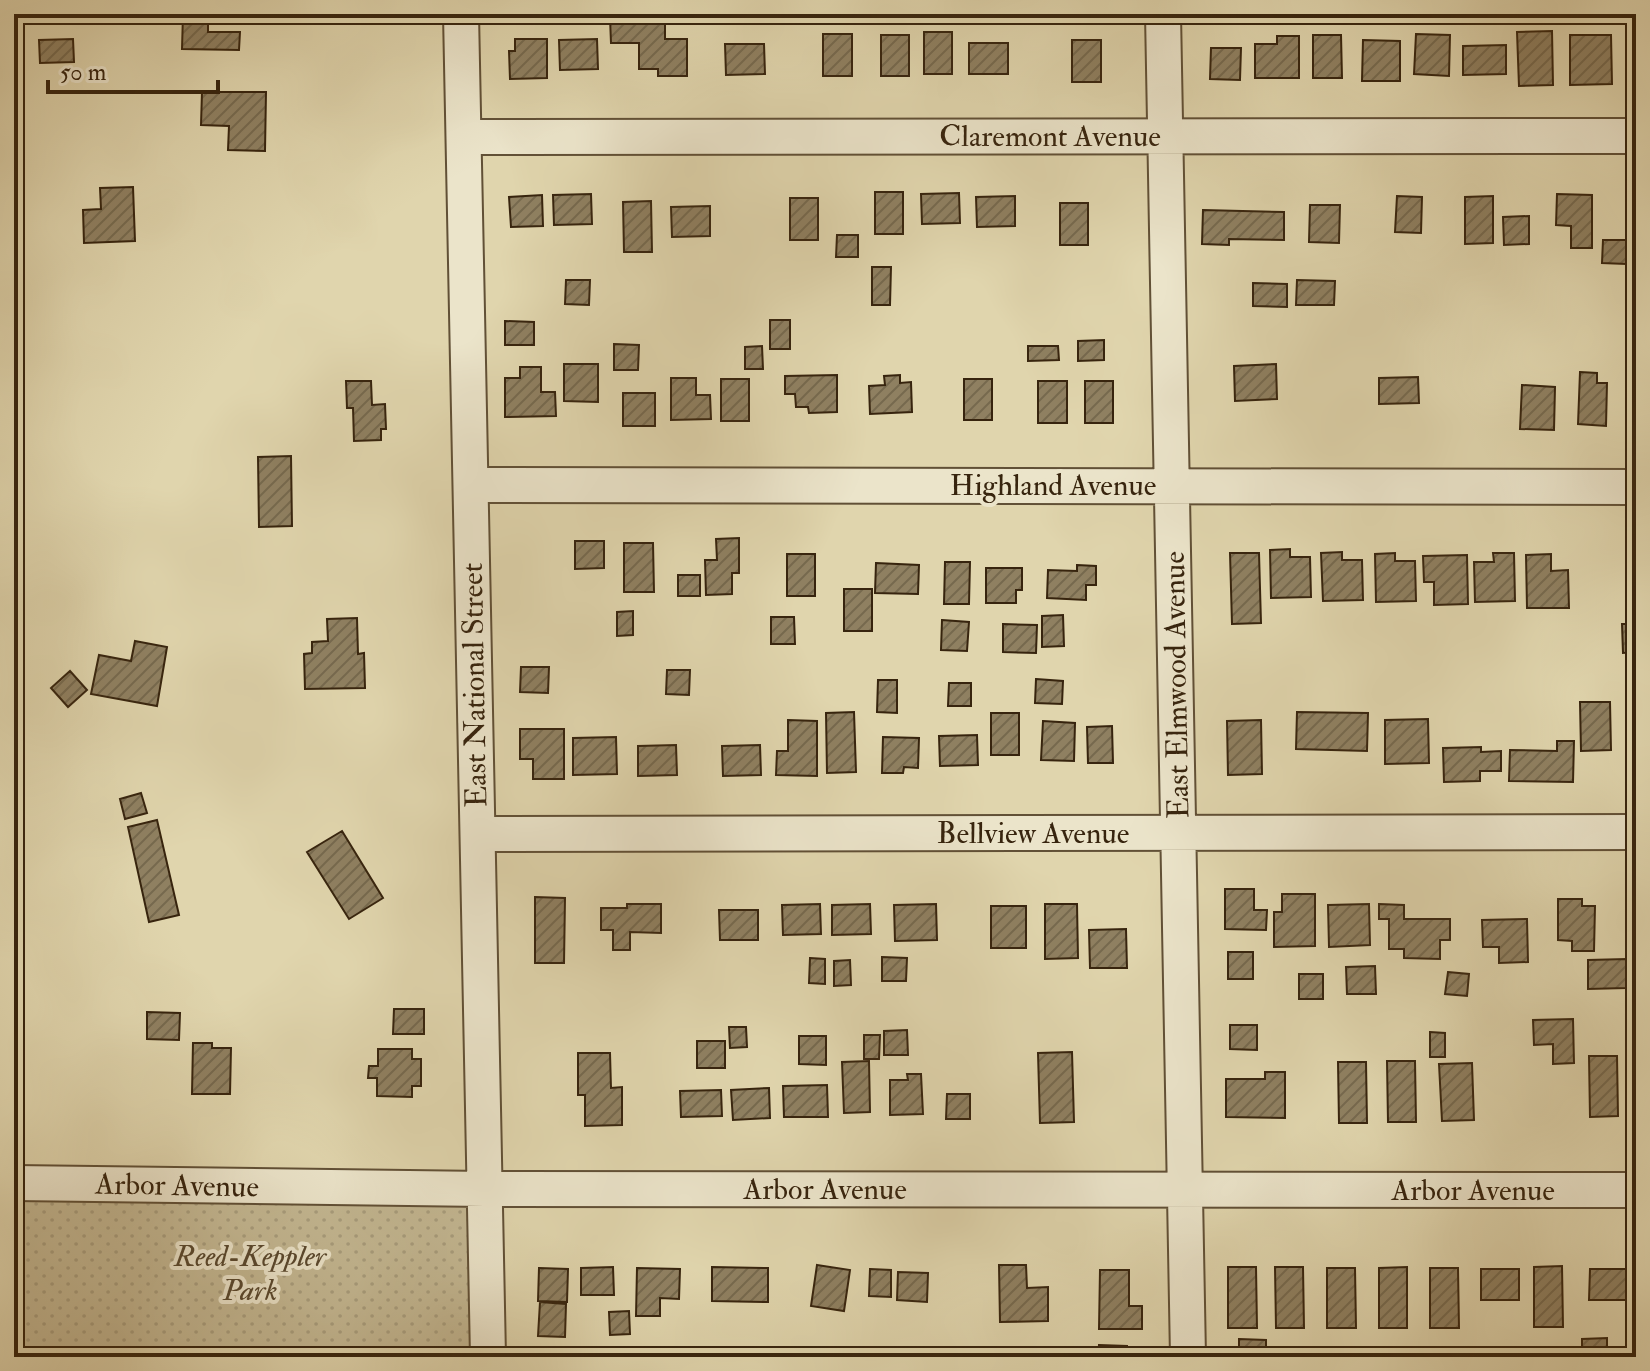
<svg xmlns="http://www.w3.org/2000/svg" width="1650" height="1371" viewBox="0 0 1650 1371" font-family="'IM FELL Double Pica',serif">
  <style>
    .park { fill: url(#park-dots); stroke: #7d6e50; stroke-width: 2 }
    .building { fill: url(#building-hatch); stroke: #37240e; stroke-width: 2 }
    .lines { fill: none; stroke-linecap: round; stroke-linejoin: round }
    .minor-casing { stroke: #615036; stroke-width: 38 }
    .minor { stroke: #ebe4ca; stroke-width: 34 }
    .labels { text-anchor: middle; stroke-width: 8; stroke-linejoin: round; paint-order: stroke }
    .street-label { font-size: 30px; fill: #37240e; stroke: #ebe4ca }
    .park-label { font-size: 30px; font-style: italic; fill: #5a492f; stroke: #ebe4ca }
  </style>
  <defs>
    <pattern id="park-dots" width="8" height="8" patternUnits="userSpaceOnUse" patternTransform="scale(2)"><rect width="8" height="8" fill="#c3b792"/><path d="M2 2h.1M6 6h.1" fill="none" stroke="#a89d7d" stroke-width="1.8" stroke-linecap="round"/></pattern>
    <pattern id="building-hatch" width="6" height="6" patternUnits="userSpaceOnUse" patternTransform="scale(2)"><rect width="6" height="6" fill="#8f8061"/><path d="M-1 1l2-2M0 6l6-6M5 7l2-2" fill="none" stroke="#76694e"/></pattern>
  </defs>
  <rect width="100%" height="100%" fill="#e0d5ad"/>
  <filter id="stains"><feTurbulence type="fractalNoise" baseFrequency=".0025" numOctaves="4"/><feColorMatrix values="0 0 0 0 .2 0 0 0 0 .09 0 0 0 0 .02 0 0 0 .5 -.17"/></filter>
  <radialGradient id="worn" r=".72"><stop offset=".6" stop-color="#630" stop-opacity="0"/><stop offset="1" stop-color="#630" stop-opacity=".3"/></radialGradient>
  <path class="park" d="M14 1189H485L488 1357H14Z"/>
  <path class="building" d="M183 14H208V32H240L239 50 182 49Z
    M878 14H906V22H878Z
    M610 18H665V39H687V76H658V69H639V43H611Z
    M1552 31 1553 85 1519 86 1517 32Z
    M924 32H952V74H924Z
    M823 34H852V76H823Z
    M1416 34 1450 35 1449 76 1414 74Z
    M881 35H909V76H881Z
    M1313 35H1341L1342 78H1313Z
    M1570 35H1611L1612 84 1570 85Z
    M1277 36H1299V78H1255V44H1277Z
    M73 39 74 62 40 63 39 40Z
    M515 39H547V78L510 79 509 51H515Z
    M597 39 598 69 560 70 559 40Z
    M1072 40H1101V82H1072Z
    M1363 40 1400 41V81H1362Z
    M969 43H1008V74H969Z
    M725 44H764L765 74 726 75Z
    M1506 45V74L1463 75V46Z
    M1211 48H1241L1240 80 1210 79Z
    M202 92H266L265 151 228 150 229 126 201 125Z
    M133 187 135 241 84 243 83 210 101 209 100 188Z
    M875 192H903V234H875Z
    M959 193 960 223 922 224 921 194Z
    M591 194 592 224 554 225 553 195Z
    M1557 194 1592 195V248H1571V226L1556 225Z
    M542 195 543 226 511 227 509 197Z
    M1015 196V226L977 227 976 197Z
    M1397 196 1422 197 1421 233 1395 232Z
    M1493 196V243L1465 244V197Z
    M790 198H818V240H790Z
    M651 201 652 252H624L623 202Z
    M1060 203H1088V245H1060Z
    M1310 205H1340L1339 243 1309 242Z
    M710 206V236L672 237 671 207Z
    M1203 210 1284 212V240L1229 239V245L1202 244Z
    M1529 216V244L1504 245 1503 217Z
    M837 235H858V257H836Z
    M1603 240H1626V264L1602 263Z
    M872 267H891L890 305H872Z
    M566 280H590L589 305 565 304Z
    M1297 280 1335 281 1334 305H1296Z
    M1253 283 1287 284V307L1253 306Z
    M770 320H790V349H770Z
    M505 321 534 322V345H505Z
    M1104 340V360L1078 361V341Z
    M614 344 639 345 638 370H614Z
    M762 346 763 369H745V347Z
    M1028 346H1058L1059 360 1028 361Z
    M564 364H598V402L564 401Z
    M1276 364 1277 399 1235 401 1234 366Z
    M520 367H541V392H555L556 416 505 417V378H520Z
    M1580 372 1597 373V383H1607L1606 426 1578 424Z
    M837 375V412L809 413 808 407H796L795 394H785V376Z
    M900 375V383L911 382 912 412 870 414 869 386 885 385 884 376Z
    M1418 377 1419 403 1379 404V378Z
    M671 378H696V395H710L711 419 671 420Z
    M721 379H749V421H721Z
    M964 379H992V420H964Z
    M346 381H371L372 405 385 404 386 429H381V440L354 441 353 408H347Z
    M1038 381H1067V423H1038Z
    M1085 381H1113V423H1085Z
    M1522 385 1555 387 1554 430 1520 429Z
    M623 393H655V426H623Z
    M291 456 292 526 259 527 258 457Z
    M739 538V573H732V594L706 595 705 560H717L716 539Z
    M575 541H604V568L575 569Z
    M624 543H653L654 592H624Z
    M1290 549V557H1310L1311 597 1271 598 1270 550Z
    M1342 552V560H1362L1363 600 1323 601 1321 553Z
    M1230 553H1259L1261 623 1232 624Z
    M1395 553V561H1415L1416 601 1376 602 1375 554Z
    M1493 553H1514L1515 601 1475 602 1474 562H1494Z
    M787 554H815V596H787Z
    M1551 554V571L1568 570 1569 608H1527L1526 555Z
    M1467 555 1468 604 1434 605V582H1424L1423 556Z
    M945 562H970L969 604H944Z
    M876 563 919 565 918 594 875 593Z
    M1077 565 1096 566V585H1086V600L1047 598 1048 570 1077 571Z
    M986 568H1022V590H1016V603H986Z
    M678 575H700V596H678Z
    M844 589H872V631H844Z
    M633 611V635L617 636V612Z
    M1063 615 1064 646 1042 647V616Z
    M771 617H794L795 644H771Z
    M357 618 358 654 364 653 365 688 305 689 304 654 312 653V642L328 641 327 619Z
    M942 620 969 622 967 651 941 650Z
    M1003 624 1037 625 1036 653 1003 652Z
    M1622 624H1636V652L1623 653Z
    M135 641 167 647 157 706 91 694 99 655 131 661Z
    M521 667H549L548 693 520 692Z
    M667 670H690L689 695 666 694Z
    M70 671 87 690 68 707 51 688Z
    M1036 679 1063 681 1062 704 1035 703Z
    M878 680H897V713L877 712Z
    M949 683H971V706H948Z
    M1580 702H1610L1611 750 1581 751Z
    M854 712 856 772 827 773 826 713Z
    M1297 712 1368 713 1367 751 1296 749Z
    M991 713H1019V755H991Z
    M1428 719 1429 763 1385 764V720Z
    M788 720 817 721V776L776 775 777 751H788Z
    M1261 720 1262 774 1228 775 1227 721Z
    M1043 721 1075 723 1074 761 1041 760Z
    M1112 726 1113 763H1088L1087 727Z
    M520 729H564V779H533V759H520Z
    M977 735 978 765 940 766 939 736Z
    M616 737 617 774 573 775V738Z
    M883 737 919 738 918 768 904 767 903 773H882Z
    M1557 741H1574L1573 782 1509 781 1510 750 1557 751Z
    M676 745 677 775 638 776V746Z
    M760 745 761 775 723 776 722 746Z
    M1481 747V752L1501 751V771H1480V781L1444 782 1443 748Z
    M141 793 147 813 125 819 120 799Z
    M157 820 179 915 149 922 128 827Z
    M342 831 383 898 349 919 307 852Z
    M1225 889H1254V910H1267L1266 930 1225 929Z
    M1282 894H1315V946L1274 947V912H1282Z
    M535 897 565 898 564 963H535Z
    M1558 899H1582V906H1595L1594 951H1572V941L1558 940Z
    M627 904H661V933L630 932V950H613V930H601V908H627Z
    M820 904 821 934 783 935 782 905Z
    M870 904 871 934 832 935V905Z
    M936 904 937 940 895 941 894 905Z
    M1045 904H1077L1078 958 1045 959Z
    M1369 904 1370 945 1329 947 1328 905Z
    M1379 904 1404 905V919H1450V940H1440V959L1404 958V949H1389V919H1379Z
    M991 906H1026V948H991Z
    M719 910H758V940H720Z
    M1527 919 1528 962 1499 963V947H1483L1482 920Z
    M1126 929 1127 968H1090L1089 930Z
    M1228 952H1253V979H1228Z
    M882 957 907 958 906 981H882Z
    M810 958 825 959V984L809 983Z
    M1626 959V988L1588 989V960Z
    M850 960 851 985 834 986V961Z
    M1375 966 1376 994H1347L1346 967Z
    M1448 972 1469 974 1467 996 1445 994Z
    M1299 974H1323V999H1299Z
    M394 1009H424V1034H393Z
    M147 1012 180 1013 179 1040 147 1039Z
    M1573 1019 1574 1063 1553 1064V1044L1534 1045 1533 1020Z
    M1230 1025H1257V1050L1230 1049Z
    M729 1027H746L747 1047 730 1048Z
    M907 1030 908 1055H884V1031Z
    M1430 1032 1445 1033V1057H1430Z
    M864 1035H880L879 1059H864Z
    M799 1036H826V1065L799 1064Z
    M697 1041H725V1068H697Z
    M193 1043H212V1048H231L230 1094H192Z
    M378 1049H412V1059H421V1086H412V1097L377 1096V1078H368L369 1066H378Z
    M1072 1052 1074 1122 1040 1123 1038 1053Z
    M578 1053H610L611 1088 622 1087V1125L585 1126V1095H578Z
    M1589 1056H1617L1618 1116 1590 1117Z
    M869 1061 870 1112 844 1113 842 1062Z
    M1387 1061H1415L1416 1122H1388Z
    M1338 1062H1366L1367 1123H1339Z
    M1472 1063 1474 1120 1442 1121 1439 1064Z
    M1265 1072H1285V1118L1226 1117V1079H1265Z
    M907 1074H921L923 1114 890 1115V1080H908Z
    M827 1085 828 1117H784L783 1086Z
    M769 1088 770 1118 733 1120 731 1090Z
    M721 1090 722 1116 681 1117 680 1091Z
    M947 1094H970V1119H946Z
    M817 1265 850 1270 844 1311 811 1306Z
    M999 1265H1026L1027 1288 1048 1287V1321L1000 1322Z
    M1562 1266 1563 1327H1534V1267Z
    M613 1267 614 1295H581V1268Z
    M712 1267 768 1268V1302L712 1301Z
    M1228 1267H1256L1257 1328H1228Z
    M1275 1267H1303L1304 1328H1276Z
    M1407 1267V1328H1379V1268Z
    M539 1268 568 1269 567 1302 538 1301Z
    M637 1268 680 1269 679 1299 660 1298V1316H636Z
    M1327 1268H1355L1356 1328H1327Z
    M1430 1268H1458L1459 1328H1430Z
    M870 1269 891 1270V1297L869 1296Z
    M1481 1269H1519V1300H1481Z
    M1590 1269H1627V1300H1589Z
    M1100 1270H1129V1306H1142V1329H1099Z
    M898 1272 928 1273 927 1302 897 1300Z
    M540 1302 566 1304 565 1337 538 1336Z
    M629 1311 630 1334 610 1335 609 1312Z
    M1607 1338V1357H1582V1339Z
    M1239 1339 1266 1340V1357H1239Z
    M1099 1345 1127 1346V1357H1098Z"/>
  <g class="lines">
    <g class="minor-casing">
      <path id="minor" d="M461 14 488 1357
        M1163 14 1188 1357
        M464 137 1636 136
        M471 485 1636 487
        M478 834 1636 832
        M14 1183 485 1189 1636 1190"/>
    </g>
    <use href="#minor" class="minor"/>
  </g>
  <g class="labels">
    <g class="street-label">
      <text x="1050" y="146">Claremont Avenue</text>
      <text x="1053" y="495">Highland Avenue</text>
      <text transform="translate(474 685) rotate(-91)" y="10">East National Street</text>
      <text transform="translate(1176 685) rotate(-91)" y="10">East Elmwood Avenue</text>
      <text x="1033" y="843">Bellview Avenue</text>
      <text transform="translate(177 1185) rotate(1)" y="10">Arbor Avenue</text>
      <text x="825" y="1199">Arbor Avenue</text>
      <text x="1473" y="1200">Arbor Avenue</text>
    </g>
    <g class="park-label">
      <text x="250" y="1266">Reed-Keppler<tspan x="250" dy="34">Park</tspan></text>
    </g>
  </g>
  <rect width="1650" height="1371" fill="none" stroke="#e0d5ad" stroke-width="48"/>
  <rect x="16" y="16" width="1618" height="1339" fill="none" stroke="#37240e" stroke-width="4"/>
  <rect x="24" y="24" width="1602" height="1323" fill="none" stroke="#37240e" stroke-width="2"/>
  <path d="M48 80v12h170v-12" fill="none" stroke="#37240e" stroke-width="4"/>
  <text x="60" y="80" font-size="24" fill="#37240e" stroke="#ebe4ca" stroke-width="6" paint-order="stroke">50 m</text>
  <rect width="100%" height="100%" filter="url(#stains)"/>
  <rect width="100%" height="100%" fill="url(#worn)"/>
</svg>
